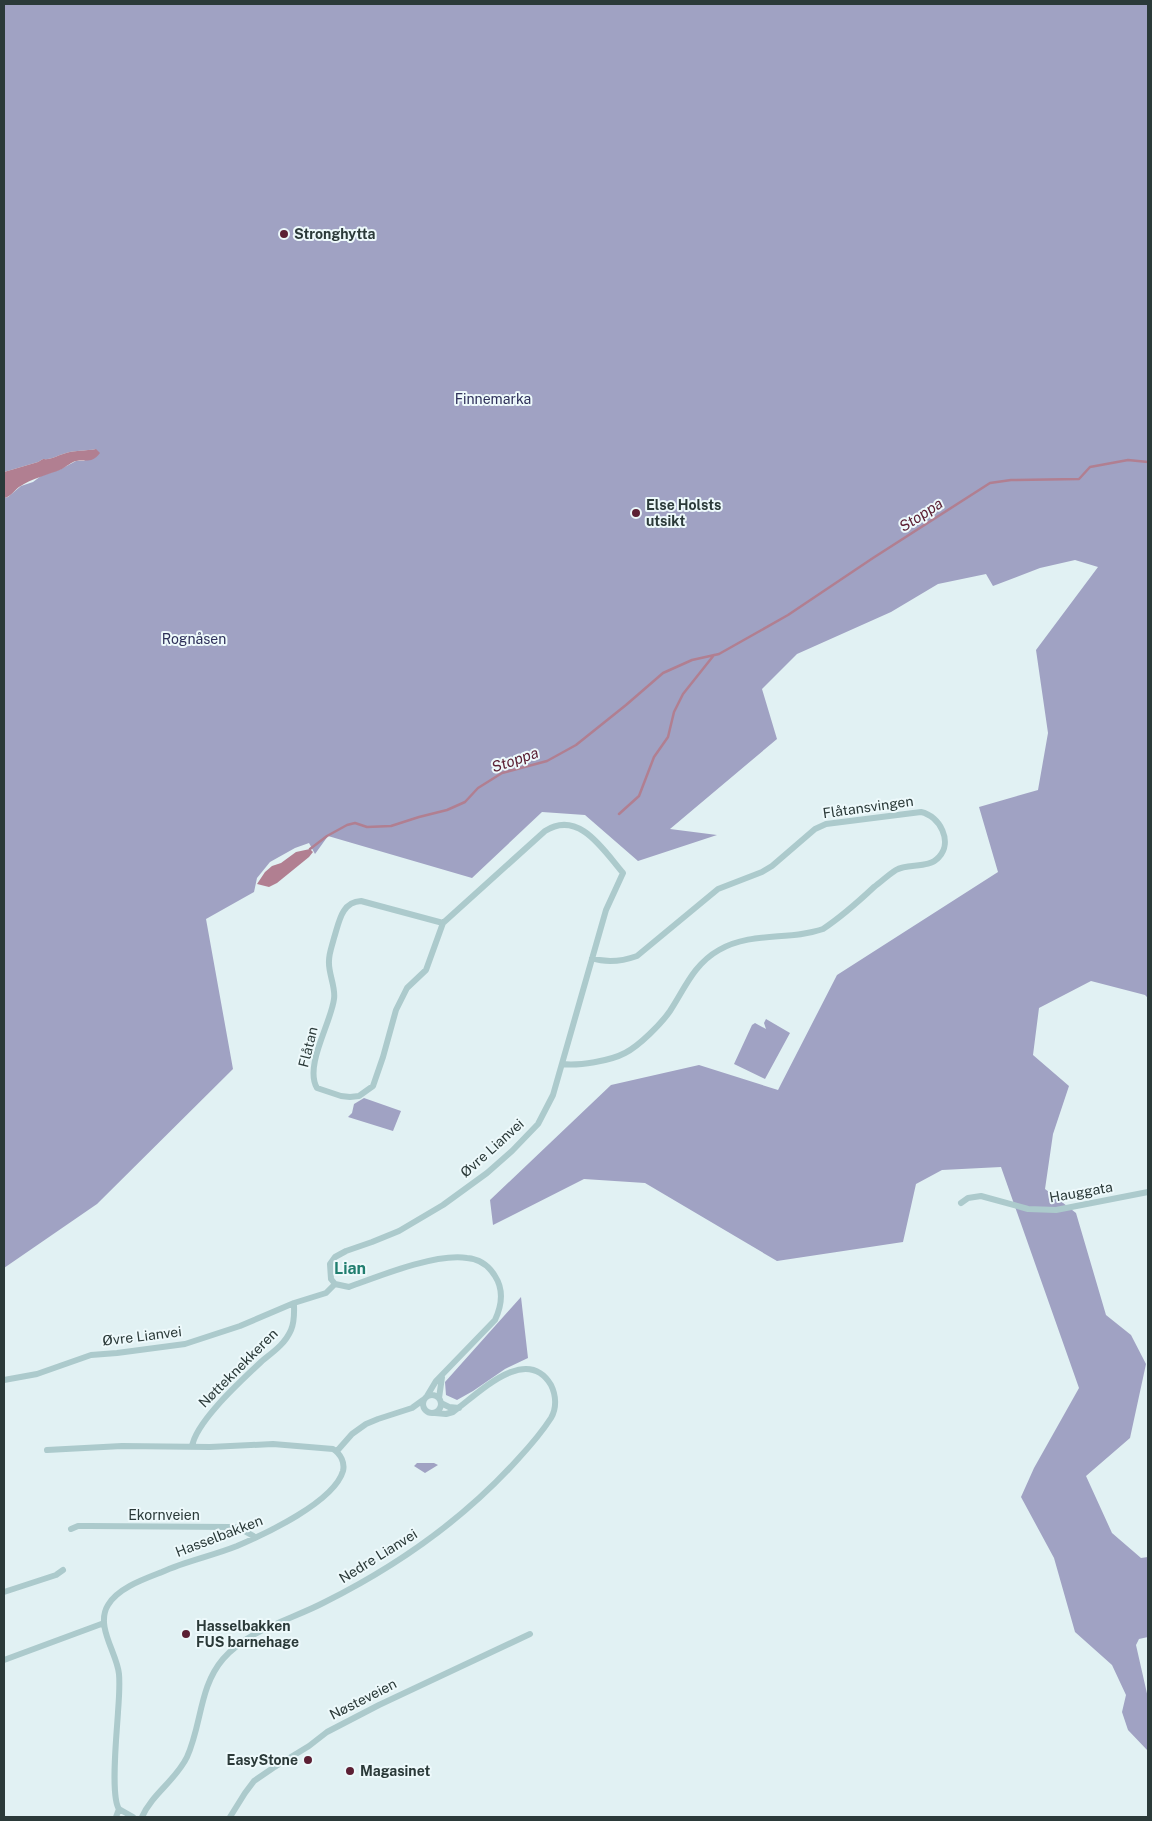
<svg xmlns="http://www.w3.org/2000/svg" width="1152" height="1821" viewBox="0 0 1152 1821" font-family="'Public Sans',sans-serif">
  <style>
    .green { fill: #a0a2c3 }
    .water { fill: #b17f91 }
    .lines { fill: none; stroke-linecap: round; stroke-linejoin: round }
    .stream { stroke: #b17f91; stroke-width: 2.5 }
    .minor { stroke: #accacc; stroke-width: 6 }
    .poi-dot { fill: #5c2034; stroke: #edf9fb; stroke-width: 2 }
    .labels { text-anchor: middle; stroke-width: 4; stroke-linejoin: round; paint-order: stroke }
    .poi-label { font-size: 14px; font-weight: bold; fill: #2b3a39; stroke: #edf9fb; text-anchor: start }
    .park-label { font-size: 14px; fill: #2e3059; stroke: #edf9fb }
    .street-label { font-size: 14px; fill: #2b3a39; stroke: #edf9fb }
    .water-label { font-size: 15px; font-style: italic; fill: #5c2034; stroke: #edf9fb }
    .quarter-label { font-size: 16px; font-weight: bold; fill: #217e6f; stroke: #edf9fb }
  </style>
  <rect width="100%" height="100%" fill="#e1f1f3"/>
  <path class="green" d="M4 4H1148V998L1145 995 1091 981 1039 1008 1033 1055 1069 1086 1053 1134 1045 1189 1076 1213 1106 1315 1131 1335 1146 1364 1130 1438 1086 1476 1112 1533 1141 1558 1148 1557V1637L1139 1639 1136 1645 1148 1698V1751L1128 1730 1122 1712 1126 1695 1112 1665 1075 1632 1054 1558 1021 1497 1034 1468 1079 1388 1001 1167 942 1170 916 1184 903 1242 777 1261 645 1183 584 1179 493 1225 490 1200 611 1085 699 1065 778 1090 837 975 998 872 979 807 1038 790 1048 733 1036 650 1098 567 1075 560 1040 568 993 586 986 574 938 584 891 612 797 654 762 689 777 739 670 829 717 835 638 861 585 815 542 812 472 878 328 836 315 854 309 843 295 848 270 862 257 878 254 892 206 919 233 1069 97 1204 4 1268V498L8 497 21 486 33 482 41 476 61 469 76 461H84L96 449C86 451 73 450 63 454 56 456 51 460 43 459L38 462 4 472Z
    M766 1019 790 1033 765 1079 734 1064 752 1025 755 1023 766 1029 764 1023Z
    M364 1098 401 1111 393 1131 348 1117 352 1113 354 1104Z
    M521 1297 528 1358 505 1369 473 1391 457 1400 446 1395 445 1382Z
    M417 1463H434L438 1465 425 1473 414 1466Z"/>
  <path class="water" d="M96 449 100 453C92 464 86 459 76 461 71 462 66 467 62 469 48 475 32 478 19 487 14 491 10 497 4 498V472L38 462 43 459C51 460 56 456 63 454 73 450 86 451 96 449Z
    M310 849 313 852 309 857 277 883 269 887 257 884 265 872 272 866 281 863 296 852Z"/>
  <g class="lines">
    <path class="stream" d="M619 814 639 796 654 757 668 737 674 712 683 694 714 655
      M310 849 327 836 347 825 355 823 367 827 391 826 419 817 447 810 465 802 478 788 502 773 547 761 576 745 626 705 663 673 692 660 719 654 788 615 873 558 990 483 1011 480 1079 479 1090 467 1128 460 1148 462"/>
    <path class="minor" d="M562 1064C579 1066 610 1061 625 1053 639 1046 661 1024 670 1011 685 988 694 964 719 950 752 931 789 941 823 929 841 917 858 902 874 887 881 882 888 875 896 870 908 863 929 869 939 857 953 842 940 816 921 812L826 824 815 829 772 866 762 872 718 889 637 956C623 961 606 963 592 958
      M961 1203 968 1198 981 1196 1028 1209 1056 1210 1148 1192
      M4 1380 37 1374 91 1355 117 1353 185 1344 240 1326 294 1303 326 1293 335 1284
      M423 1404a9 9 0 1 1 18 0a9 9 0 1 1-18 0Z
      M427 1396 436 1381 495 1320C502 1305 504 1290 495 1276 489 1266 479 1259 467 1258 436 1253 379 1276 349 1287L335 1284 331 1279 330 1264 335 1257 346 1251 372 1242 399 1231 443 1205 487 1173 512 1151 538 1124 553 1095 606 910 623 873C604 851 579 809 545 831L443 923 426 970 407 988 396 1010 383 1057 373 1086 359 1096 350 1097 341 1096 317 1088C304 1066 331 1023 334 999 336 987 328 973 329 961 329 953 332 946 334 938 339 923 341 902 361 901L443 923
      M439 1398 442 1377
      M441 1403 449 1407 459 1408
      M192 1447C195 1422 243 1379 262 1361 273 1352 285 1344 291 1330 295 1321 294 1313 294 1303
      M47 1450 122 1446 210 1447 273 1444 333 1449C341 1454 345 1463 343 1471 334 1502 265 1534 237 1546 212 1556 186 1561 162 1572 144 1579 118 1588 108 1605 95 1626 117 1653 119 1674 120 1686 119 1699 118 1712 117 1731 110 1796 119 1809L116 1817
      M337 1451 352 1434 366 1424 378 1419 412 1408 423 1400
      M71 1529 78 1526H89L230 1527 239 1528 255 1537
      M4 1592 56 1575 63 1570
      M4 1660 104 1623
      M119 1809 133 1817
      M142 1817C152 1794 176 1780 187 1757 202 1724 199 1687 223 1659 249 1629 291 1620 325 1602 397 1566 464 1519 518 1459 530 1446 542 1432 551 1418 557 1408 556 1395 551 1385 526 1343 477 1395 453 1412L446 1414 435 1413
      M230 1817 245 1793 254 1781 273 1768 309 1746 327 1732 379 1705 530 1634"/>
  </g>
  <g class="poi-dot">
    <circle cx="284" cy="234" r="5"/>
    <circle cx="636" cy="513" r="5"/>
    <circle cx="186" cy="1634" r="5"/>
    <circle cx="308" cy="1760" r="5"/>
    <circle cx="350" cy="1771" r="5"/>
  </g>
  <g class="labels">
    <g class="poi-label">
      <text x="294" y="239">Stronghytta</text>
      <text x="646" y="510">Else Holsts<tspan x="646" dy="16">utsikt</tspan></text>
      <text x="196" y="1631">Hasselbakken<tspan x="196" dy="16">FUS barnehage</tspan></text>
      <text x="298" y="1765" text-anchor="end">EasyStone</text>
      <text x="360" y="1776">Magasinet</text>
    </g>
    <g class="park-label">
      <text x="493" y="404">Finnemarka</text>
      <text x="194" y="644">Rognåsen</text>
    </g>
    <g class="street-label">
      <text transform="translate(868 807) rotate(-8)" y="5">Flåtansvingen</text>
      <text transform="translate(308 1047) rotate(-76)" y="5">Flåtan</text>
      <text transform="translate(492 1148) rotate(-42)" y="5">Øvre Lianvei</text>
      <text transform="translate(1081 1192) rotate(-10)" y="5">Hauggata</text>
      <text transform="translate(142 1336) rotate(-7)" y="5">Øvre Lianvei</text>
      <text transform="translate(238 1368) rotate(-45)" y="5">Nøtteknekkeren</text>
      <text x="164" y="1520">Ekornveien</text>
      <text transform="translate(219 1536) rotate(-21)" y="5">Hasselbakken</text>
      <text transform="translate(378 1556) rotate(-32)" y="5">Nedre Lianvei</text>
      <text transform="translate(363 1699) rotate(-27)" y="5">Nøsteveien</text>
    </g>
    <g class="water-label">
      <text transform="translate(921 515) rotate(-33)" y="5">Stoppa</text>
      <text transform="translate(515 760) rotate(-19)" y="5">Stoppa</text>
    </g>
    <g class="quarter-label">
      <text x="350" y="1274">Lian</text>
    </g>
  </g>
  <rect width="1152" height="1821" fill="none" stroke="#2b3a39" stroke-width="10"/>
</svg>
